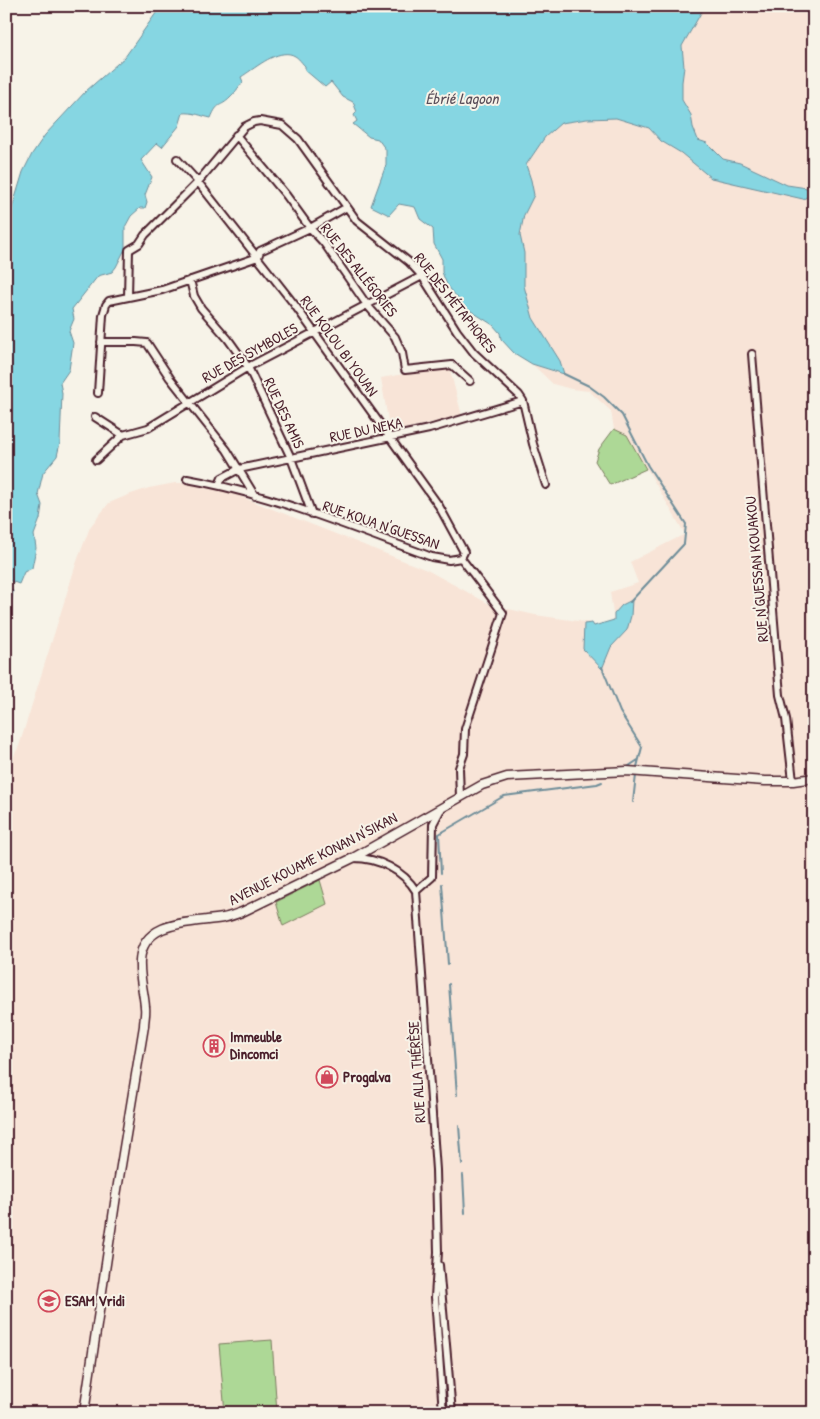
<svg xmlns="http://www.w3.org/2000/svg" width="820" height="1419" viewBox="0 0 820 1419" font-family="'Patrick Hand',sans-serif">
  <style>
    .built { fill: #f8e4d7 }
    .green { fill: #add896; stroke: #7c7c60 }
    .water { fill: #86d6e2; stroke: #6e8d99 }
    .lines { fill: none; stroke-linecap: round; stroke-linejoin: round }
    .stream { stroke: #6e8d99; stroke-width: 2 }
    .minor-casing { stroke: #4a1f2b; stroke-width: 10 }
    .tertiary-casing { stroke: #4a1f2b; stroke-width: 11 }
    .minor { stroke: #f7f3e8; stroke-width: 6 }
    .tertiary { stroke: #f7f3e8; stroke-width: 8 }
    .labels { text-anchor: middle; stroke-width: 4; stroke-linejoin: round; paint-order: stroke }
    .street-label { font-size: 15px; fill: #4a1f2b; stroke: #f7f3e8 }
    .poi-label { font-size: 15px; font-weight: bold; fill: #4a1f2b; stroke: #f7f3e8; text-anchor: start }
    .water-label { font-size: 16px; font-style: italic; fill: #594d59; stroke: #f7f3e8 }
  </style>
  <rect width="100%" height="100%" fill="#f7f3e8"/>
  <filter id="ink" filterUnits="userSpaceOnUse"><feTurbulence type="fractalNoise" baseFrequency=".02" numOctaves="2"/><feDisplacementMap in="SourceGraphic" scale="10" xChannelSelector="R" yChannelSelector="G"/><feConvolveMatrix kernelMatrix="1 2 1 2 8 2 1 2 1" color-interpolation-filters="sRGB"/></filter>
  <g filter="url(#ink)">
    <path class="built" d="M705 6H814V189L787 185 740 163 723 159 707 143 698 140 693 127 691 115 682 100V82L684 67 682 46Z
      M616 118 649 128 661 141 729 182 803 199 814 194V1413H6V771L19 746 76 564 90 527 109 503 128 495 149 488 175 483H195L219 488 427 570 491 605 535 615 592 623 594 626 614 620 610 592 638 583 630 562 685 534 627 435 614 429 611 411 589 391 571 389 553 384 532 364 563 374 560 361 533 318 524 286V253L520 235 524 215 533 195 531 180 526 165 545 137 561 123 587 119Z
      M449 366 462 416 390 432 381 378Z"/>
    <path class="green" d="M614 429 627 435 646 469 610 485 595 461 599 449Z
      M320 880 327 904 283 926 276 902Z
      M272 1340 277 1413H225L219 1344Z"/>
    <path class="water" d="M161 6H705L682 46 684 67 682 82V100L691 115 693 127 698 140 707 143 723 159 740 163 787 185 814 189V194L803 199 711 178 681 153 661 141 649 128 616 118 587 119 561 123 545 137 526 165 531 180 534 195 524 215 520 235 524 253V286L533 318 560 361 564 374 532 364 514 353 501 339 500 333 493 325 460 304 457 297 447 285 442 272V259L434 244 433 229 420 219 415 207 399 204 389 215 371 206 386 165V150L378 139 369 137 353 124 357 121 354 115 357 112 353 102 343 97 331 82 325 87 305 70V66C300 61 298 56 290 54 274 51 254 69 241 77L243 82C237 88 235 94 230 98 220 108 218 101 211 118 201 116 194 112 183 113L179 126 162 147 157 143 141 160 152 177 145 195 147 202 145 208H140L131 216 125 227V249L116 267 112 272 98 276 72 309 74 319 69 331 73 343 69 370 60 383 62 393 60 443 57 456 43 473 38 494 42 505 40 519 34 535 36 548 32 568 24 572 19 584 8 580 6 584V228L23 172 32 154 45 135 86 91 125 57Z
      M6 588 13 591 10 613 6 620Z
      M632 600 631 616 627 630 611 647 602 669 583 649 584 624 592 623 594 626 614 620V614L622 605Z"/>
    <g class="lines">
      <path class="stream" d="M564 374 589 386 604 397 622 415 648 466 686 524 684 544 630 602
        M602 667 620 712 642 747 637 767
        M626 768 638 760
        M633 802 636 775
        M441 873 439 834 504 796 597 784 602 782
        M442 884 448 964
        M449 984 457 1095
        M459 1126 462 1164
        M463 1175 465 1213"/>
      <g class="minor-casing">
        <path id="minor" d="M236 135 286 195 310 228 324 243 367 305 395 337 402 353 405 370 452 365 470 381
          M177 159 198 182 294 304 439 506 464 552 461 558
          M190 280 194 296 201 308 228 339 248 367 291 458 312 514
          M128 297 129 250 139 244 145 235 198 182 244 127 254 122 260 121 282 125 298 139 357 221 409 262 422 276 457 331 474 353 519 395 523 401 533 444 546 485
          M101 342H136L147 343 170 378 227 450 255 496
          M752 354 780 695 786 719 793 781
          M98 393 103 315 106 305 109 301 162 290 258 257 260 251 310 228 347 207
          M95 417 123 435
          M96 460 123 435 148 428 248 367 422 276
          M187 479C271 494 352 528 432 557L449 560 461 558 503 613 465 729 464 754 459 768 460 797
          M219 485 222 478 239 469 429 429 523 401
          M354 858C378 858 403 870 416 891L436 1170 438 1252 435 1297 443 1413
          M416 891 432 877 433 824 441 809
          M439 1265 452 1413"/>
      </g>
      <g class="tertiary-casing">
        <path id="tertiary" d="M84 1413 116 1196 144 1026C144 1020 146 1013 145 1007 144 992 139 977 140 961 142 919 194 923 223 918 229 917 236 914 242 912L353 858 482 785 507 777 627 771 765 781H793L814 778"/>
      </g>
      <use href="#minor" class="minor"/>
      <use href="#tertiary" class="tertiary"/>
    </g>
  </g>
  <defs>
    <g id="building-ring" transform="scale(1.125)"><circle r="9.5" fill="#f7f3e8" stroke="#d1495b" stroke-width="1.5"/><path d="M-4-6H4V6H1V3H-1V6H-4ZM-2.5-4.3h1.7v1.8h-1.7ZM.8-4.3h1.7v1.8H.8ZM-2.5-1h1.7V.8h-1.7ZM.8-1h1.7V.8H.8Z" fill="#d1495b"/></g>
    <g id="shop-ring" transform="scale(1.125)"><circle r="9.5" fill="#f7f3e8" stroke="#d1495b" stroke-width="1.5"/><path d="M-5-2.5h2.3a2.7 3.5 0 0 1 5.4 0H5L5.5 6h-11ZM-1.5-2.5h3a1.5 2.3 0 0 0-3 0Z" fill="#d1495b"/></g>
    <g id="school-ring" transform="scale(1.125)"><circle r="9.5" fill="#f7f3e8" stroke="#d1495b" stroke-width="1.5"/><path d="M0-5L7-2L0 1L-7-2ZM-4 1L0 2.5L4 1V4Q0 6-4 4Z" fill="#d1495b"/></g>
  </defs>
  <g fill-rule="evenodd">
    <use href="#building-ring" x="214" y="1046"/>
    <use href="#shop-ring" x="327" y="1077"/>
    <use href="#school-ring" x="49" y="1301"/>
  </g>
  <g class="labels">
    <g class="street-label">
      <text transform="translate(359 270) rotate(52)" y="5">RUE DES ALLÉGORIES</text>
      <text transform="translate(455 303) rotate(52)" y="5">RUE DES MÉTAPHORES</text>
      <text transform="translate(339 346) rotate(54)" y="5">RUE KOLOU BI YOUAN</text>
      <text transform="translate(250 353) rotate(-29)" y="5">RUE DES SYMBOLES</text>
      <text transform="translate(284 413) rotate(65)" y="5">RUE DES AMIS</text>
      <text transform="translate(366 430) rotate(-12)" y="5">RUE DU NEKA</text>
      <text transform="translate(381 525) rotate(19)" y="5">RUE KOUA N'GUESSAN</text>
      <text transform="translate(757 569) rotate(-95)" y="5">RUE N'GUESSAN KOUAKOU</text>
      <text transform="translate(313 859) rotate(-27)" y="5">AVENUE KOUAME KONAN N'SIKAN</text>
      <text transform="translate(417 1072) rotate(-94)" y="5">RUE ALLA THÉRÈSE</text>
    </g>
    <g class="poi-label">
      <text x="230" y="1042">Immeuble<tspan x="230" dy="17">Dincomci</tspan></text>
      <text x="343" y="1082">Progalva</text>
      <text x="65" y="1306">ESAM Vridi</text>
    </g>
    <g class="water-label">
      <text x="462" y="104">Ébrié Lagoon</text>
    </g>
  </g>
  <rect width="820" height="1419" fill="none" stroke="#f7f3e8" stroke-width="25"/>
  <rect x="12" y="12" width="795" height="1394" fill="none" stroke="#4a1f2b" stroke-width="2" filter="url(#ink)"/>
</svg>
